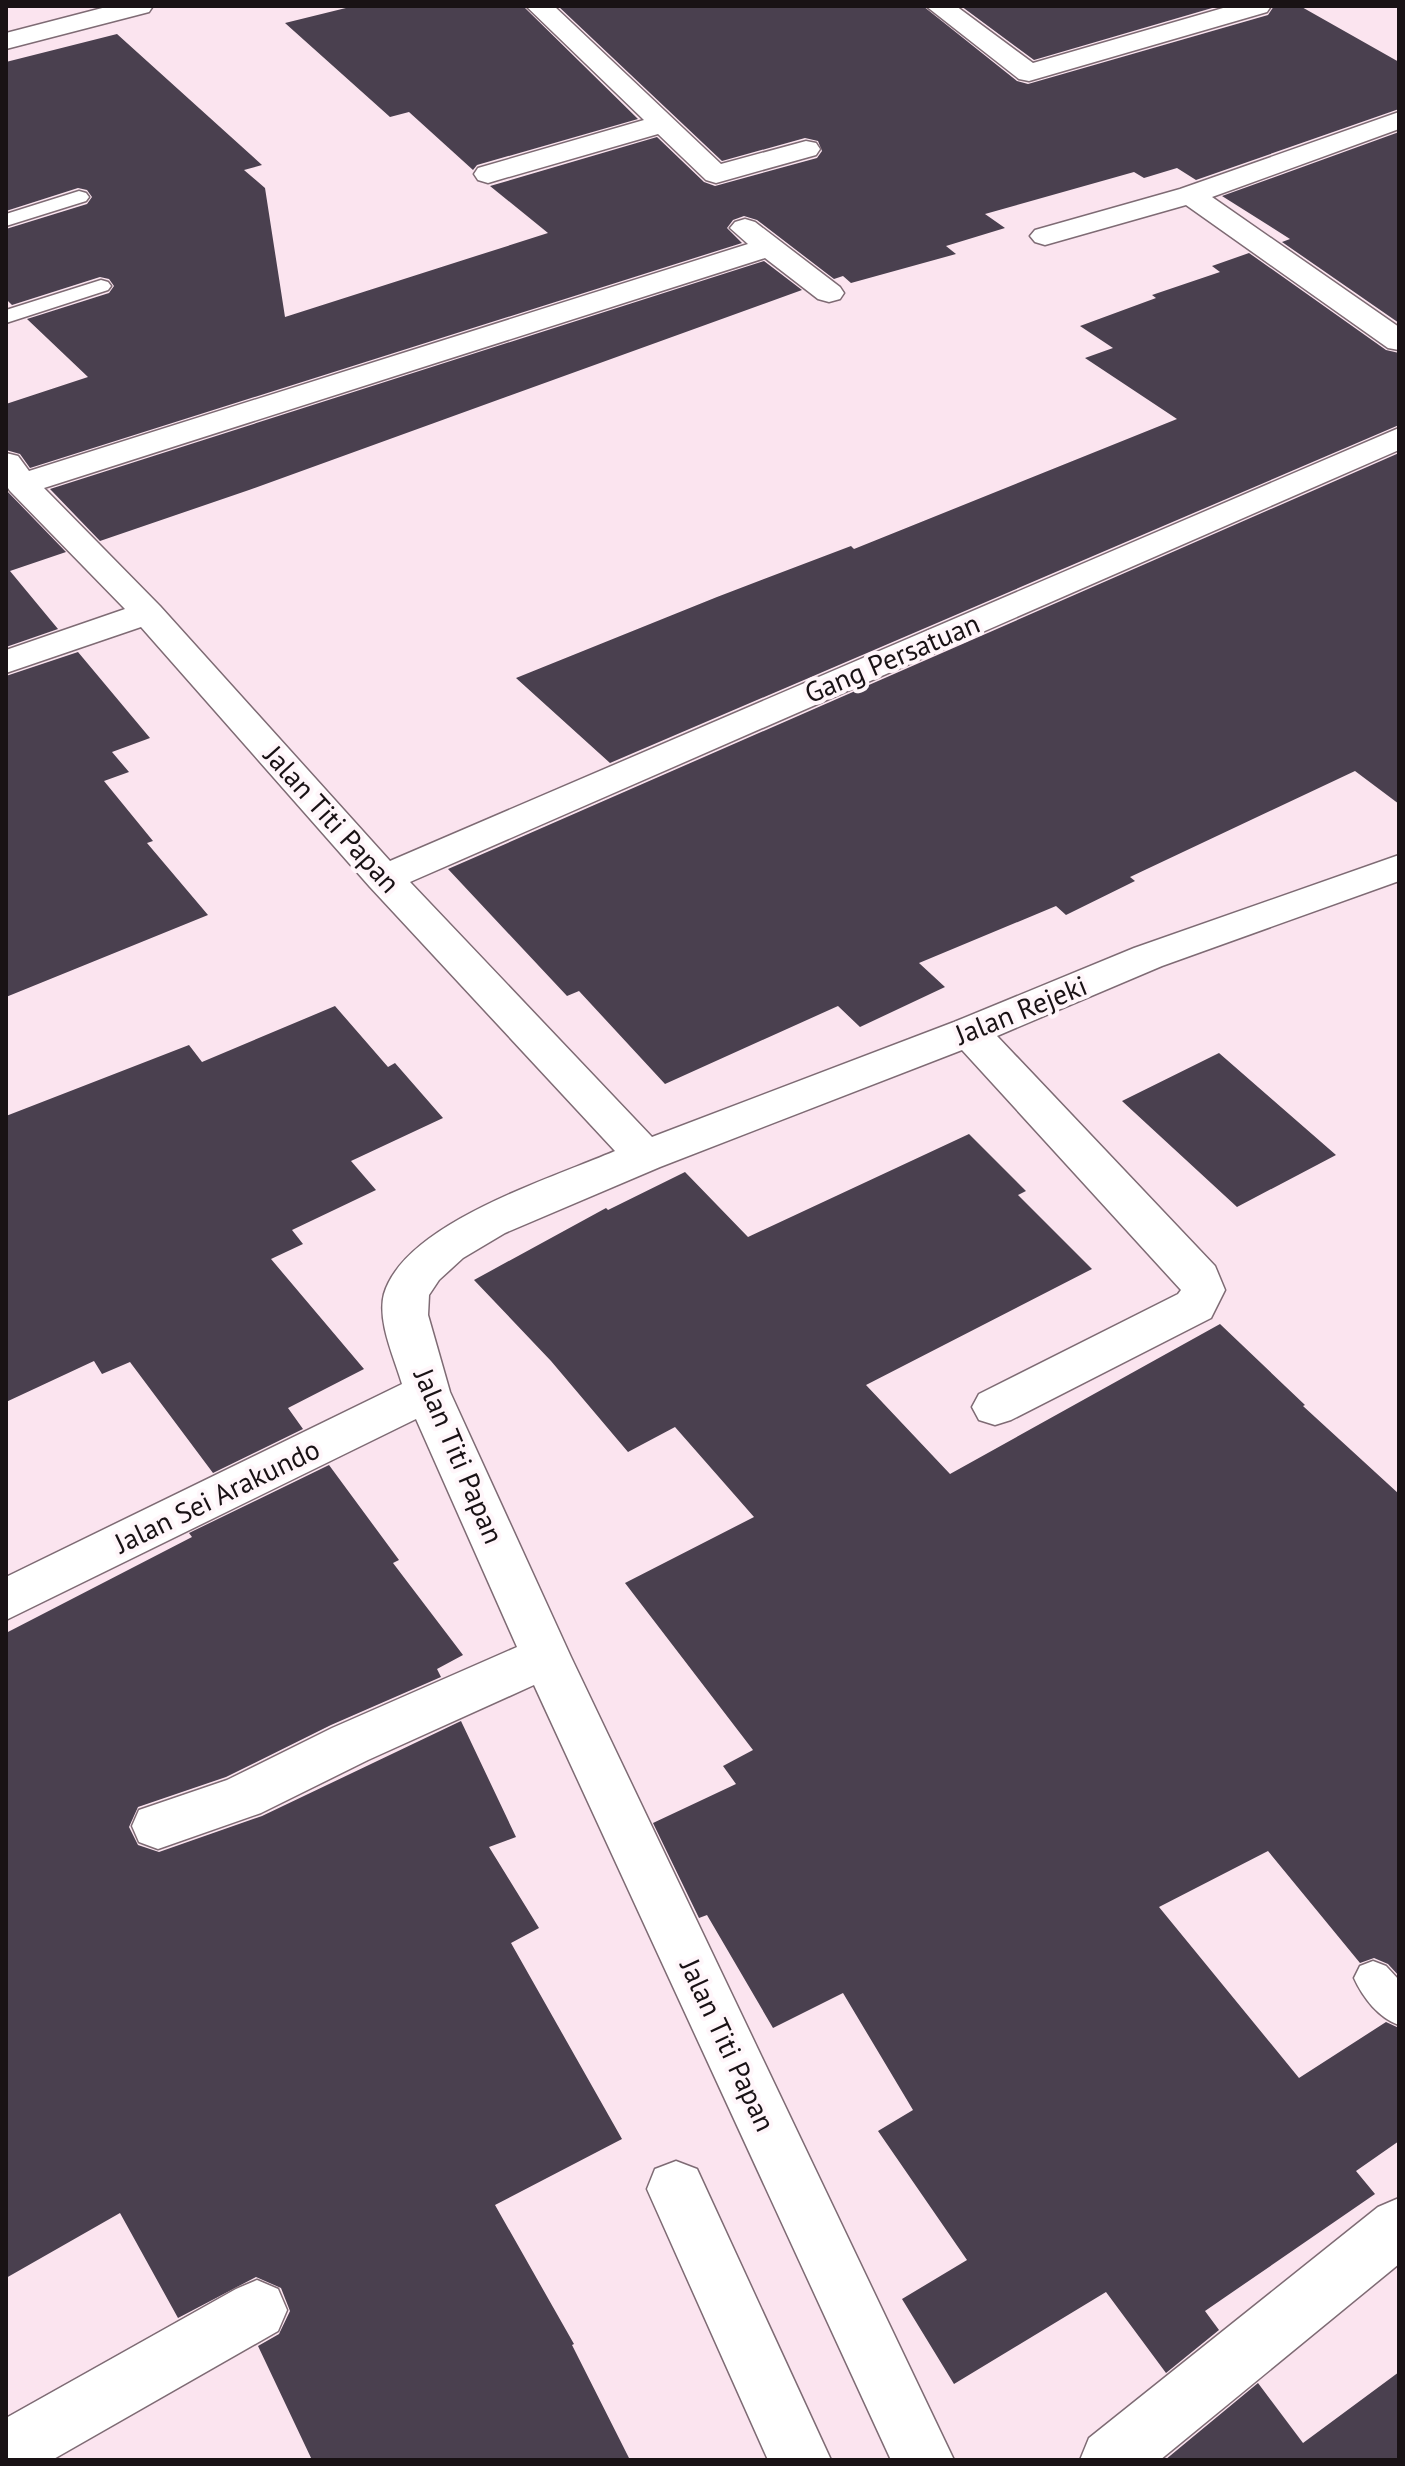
<svg xmlns="http://www.w3.org/2000/svg" width="1405" height="2466" viewBox="0 0 1405 2466" font-family="'PT Sans',sans-serif">
  <style>
    .building { fill: #4a404f }
    .lines { fill: none; stroke-linecap: round; stroke-linejoin: round }
    .service-casing { stroke: #7e6b74; stroke-width: 3 }
    .minor-casing { stroke: #7e6b74; stroke-width: 3 }
    .tertiary-casing { stroke: #7e6b74; stroke-width: 3 }
    .service { fill: #fff; fill-rule: evenodd }
    .minor { fill: #fff; fill-rule: evenodd }
    .tertiary { fill: #fff; fill-rule: evenodd }
    .labels { text-anchor: middle; stroke-width: 8; stroke-linejoin: round; paint-order: stroke }
    .street-label { font-size: 28px; fill: #191215; stroke: #fff6fa }
  </style>
  <rect width="100%" height="100%" fill="#fbe4ef"/>
  <path class="building" d="M354 6H523L638 119 477 165 473 170 409 112 390 117 285 23Z
    M558 6H923L1017 81 1028 84 1268 15 1274 6H1300L1399 62V109L1196 180 1177 168 1144 178 1134 172 985 214 1005 228 946 246 956 254 851 283 843 276 834 279 757 220 744 216 733 220 727 228 742 243 30 468 20 454 6 450V404L88 377 27 319 109 293 114 286 109 279 100 277 12 305 6 299V229L87 204 92 197 87 190 78 188 6 211V62L117 34 262 165 244 170 265 188 285 317 548 233 490 186 657 137 704 182 715 186 817 158 822 151 818 141 805 138 722 161Z
    M961 6H1219L1034 60Z
    M1399 132V323L1282 242 1290 239 1222 196Z
    M1249 253 1386 350 1399 353V425L610 763 516 678 717 597 851 546 854 549 1177 419 1085 358 1113 348 1080 326 1156 298 1152 295 1220 272 1212 266Z
    M764 261 802 290 249 490 100 541 50 489Z
    M1399 453V804L1355 771 1130 877 1135 881 1066 915 1056 906 919 963 945 987 860 1027 838 1006 665 1084 579 991 567 996 448 869Z
    M6 490 66 552 10 571 58 629 6 647Z
    M78 652 150 738 112 752 129 772 104 781 153 841 147 843 208 915 6 997V676Z
    M335 1006 388 1067 395 1063 443 1118 351 1161 376 1190 292 1230 303 1244 271 1259 364 1369 288 1408 303 1429 213 1473 130 1362 102 1374 94 1361 6 1402V1116L189 1045 202 1062Z
    M1219 1053 1336 1155 1237 1207 1122 1101Z
    M969 1134 1026 1191 1018 1195 1092 1269 866 1385 950 1474 1220 1324 1305 1405 1303 1406 1399 1494V1976L1388 1964 1374 1958 1360 1963 1268 1851 1159 1907 1299 2078 1386 2022 1399 2028V2141L1356 2171 1375 2194 1205 2311 1219 2330 1166 2373 1106 2292 954 2384 902 2299 967 2260 878 2131 913 2110 843 1993 773 2028 707 1915 699 1918 653 1823 736 1784 723 1766 753 1750 625 1583 754 1517 675 1427 628 1452 551 1361 474 1280 606 1208 608 1210 685 1172 748 1237Z
    M329 1465 399 1560 393 1563 463 1655 437 1669 441 1677 331 1725 226 1777 138 1807 129 1827 138 1845 159 1852 262 1816 461 1721 516 1837 489 1847 539 1928 511 1943 622 2139 495 2205 574 2344 572 2345 630 2460H312L258 2346 279 2334 290 2311 281 2288 256 2277 178 2318 120 2213 6 2278V1633L192 1537 189 1533Z
    M1399 2372V2460H1165L1258 2383 1303 2443Z"/>
  <g class="lines">
    <g class="service-casing">
      <path id="service" d="M79 191 86 193 89 197 86 201 6 226V214Z
        M101 280 108 282 111 286 108 290 6 323V310Z
        M1373 1961 1386 1966 1399 1980V2025C1379 2018 1363 1998 1354 1978L1360 1966Z"/>
    </g>
    <g class="minor-casing">
      <path id="minor" d="M526 6H554L721 164 806 141 816 143 820 149 816 155 716 183 706 180 658 134 498 180 488 183 478 180 474 174 478 168 644 120Z
        M926 6H956L1033 63 1230 6H1271L1267 12 1029 81 1019 79Z
        M1399 112V129L1212 197 1399 327V350L1388 348 1186 205 1045 245 1035 242 1030 236 1035 230 1180 189Z
        M745 219 755 222 840 287 844 293 840 299 829 302 818 299 765 258 44 488 160 606 390 861 1399 428V450L410 882 652 1137 954 1022 1134 948 1399 855V881L1162 966 997 1036 1215 1266 1225 1290 1211 1318 1011 1420 995 1425 979 1420 972 1407 979 1394 1178 1294 1181 1290 962 1050 660 1167 505 1233 463 1258 439 1280 429 1295 428 1315 450 1392 571 1657 954 2460H891L534 1685 368 1760 261 1813 158 1849 139 1842 132 1826 139 1810 227 1780 332 1728 517 1647 416 1419 6 1620V1577L402 1384C394 1357 377 1321 384 1294 405 1223 553 1178 615 1151L370 887 141 627 6 673V650L125 609 10 491 6 485V453L18 456 29 471 748 244 730 228 735 222Z
        M676 2161 697 2169 831 2460H768L647 2189 655 2169Z
        M1399 2198V2264L1160 2460H1080L1089 2438 1378 2207Z
        M257 2280 278 2289 287 2310 278 2331 52 2460H6V2418L236 2289Z"/>
    </g>
    <g class="tertiary-casing">
      <path id="tertiary" d="M110 6H153L149 12 6 49V33Z"/>
    </g>
    <use href="#service" class="service"/>
    <use href="#minor" class="minor"/>
    <use href="#tertiary" class="tertiary"/>
  </g>
  <g class="labels">
    <g class="street-label">
      <text transform="translate(892 658) rotate(-23)" y="10">Gang Persatuan</text>
      <text transform="translate(332 819) rotate(48)" y="10">Jalan Titi Papan</text>
      <text transform="translate(1021 1010) rotate(-22)" y="10">Jalan Rejeki</text>
      <text transform="translate(459 1456) rotate(67)" y="10">Jalan Titi Papan</text>
      <text transform="translate(217 1496) rotate(-26)" y="10">Jalan Sei Arakundo</text>
      <text transform="translate(728 2045) rotate(65)" y="10">Jalan Titi Papan</text>
    </g>
  </g>
  <rect width="1405" height="2466" fill="none" stroke="#191215" stroke-width="16"/>
</svg>
